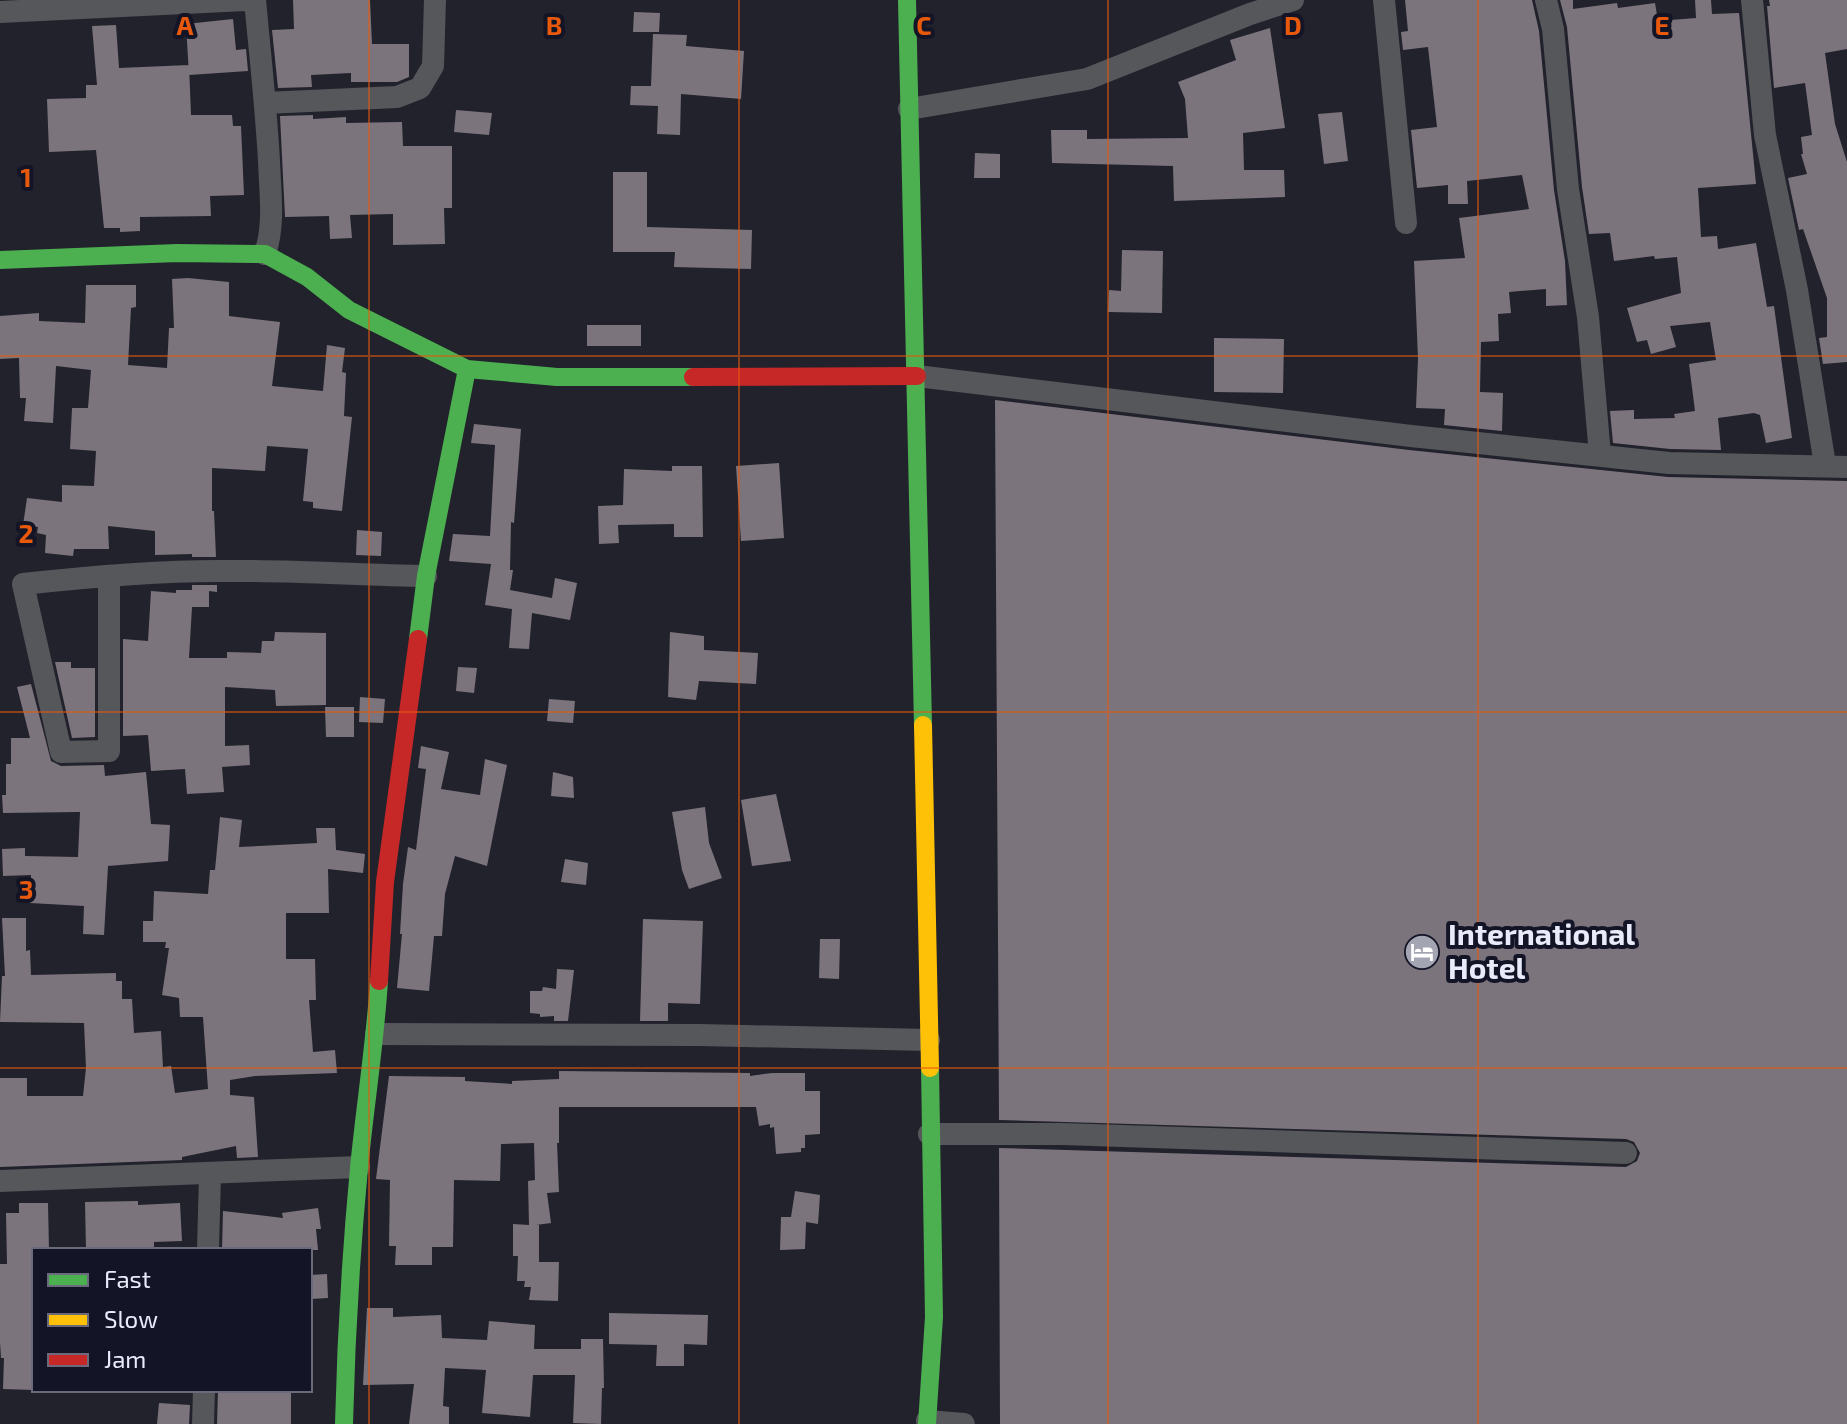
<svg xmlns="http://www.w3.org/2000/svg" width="1847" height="1424" viewBox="0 0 1847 1424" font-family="'Exo 2',sans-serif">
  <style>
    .building { fill: #7c747d }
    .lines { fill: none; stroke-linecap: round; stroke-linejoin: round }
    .street { stroke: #55575b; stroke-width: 22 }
    .fast { stroke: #4caf50; stroke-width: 18 }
    .slow { stroke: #ffc107; stroke-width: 18 }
    .jam { stroke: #c62828; stroke-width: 18 }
    .grid { fill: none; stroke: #e8590c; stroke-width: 2; stroke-opacity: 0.55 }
    .labels { text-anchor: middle; stroke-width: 8; stroke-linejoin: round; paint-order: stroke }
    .poi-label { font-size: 30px; font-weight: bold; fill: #eaebfa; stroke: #141427; text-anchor: start }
    .grid-label { font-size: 26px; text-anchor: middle; font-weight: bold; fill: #e8590c; stroke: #141427; stroke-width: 8; stroke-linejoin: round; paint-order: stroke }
  </style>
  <rect width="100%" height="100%" fill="#22222c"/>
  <path class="building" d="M293 0H370L372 44H409V77L397 82H351V73L311 75 312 87 278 88 272 30 294 29Z
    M1405 0H1532L1539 31 1554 190 1565 261 1567 305 1546 306V289L1509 292 1511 313 1498 314 1499 341 1481 342 1480 392 1503 393 1502 431 1444 425 1445 409 1416 408 1418 359 1414 261 1465 258 1459 218 1529 209 1522 175 1467 181 1468 204H1448V185L1417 188 1411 130 1437 127 1428 47 1403 50 1401 32 1408 31Z
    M1560 0H1573V9L1617 3 1618 8 1655 3 1658 21 1696 18 1695 0H1711L1712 14 1739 13 1756 184 1698 188 1701 237 1717 236 1718 249 1756 243 1767 307 1774 306 1792 438 1766 443 1760 415 1754 413 1718 418 1721 450 1670 449 1613 443 1610 411 1634 410V419L1675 418 1674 414 1695 411 1689 364 1716 360 1710 322 1670 326 1676 347 1651 354 1647 340 1637 342 1627 308 1681 293 1677 257 1655 259 1654 256 1614 261 1610 233 1589 234 1582 187 1567 27Z
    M1769 0H1847V49L1825 53 1835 124 1847 162V362L1823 364 1819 338 1827 337V298L1803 229 1799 230 1788 178 1807 174 1801 154H1803L1801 137 1812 135 1805 83 1774 88 1767 6H1770Z
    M634 12 660 13 659 32H633Z
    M233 19 236 50 246 49 248 71 189 75 186 24Z
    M116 25 119 68 189 65 191 115H232L233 126H241L244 195 210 196 211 216 140 217V231L120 232V228H104L96 150 49 152 47 99 86 98V85H97L92 26Z
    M1270 28 1285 128 1243 133 1244 170H1284L1285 197 1174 201 1173 166 1052 163 1051 130H1087V139L1188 138 1185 99 1178 82 1236 60 1230 40Z
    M653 34 687 35 686 46 744 51 741 99 681 94 680 135 657 134 658 106 630 105 631 86H651Z
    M456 110 492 113 489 135 454 132Z
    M1342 112 1348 161 1324 164 1318 114Z
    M313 115V119L346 117V123L402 122 403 146H452V208H444L445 244 393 245V214L350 215 352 238 330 239 329 216 285 217 280 116Z
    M975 153 1000 154V178H974Z
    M613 172H647V227L752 230 751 269 674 267 675 252H613Z
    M1122 250 1163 251 1162 313 1108 312 1109 290 1121 291Z
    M188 278 229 282V316L280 322 272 386 323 391 327 345 345 348 342 372 346 373 344 416 352 417 342 511 313 508V502L303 501 308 449 267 446 265 471 212 468V511H214L216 557H192V554L155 555V531L108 526 109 549H74L73 556 45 553 46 535 37 533 38 527 23 525 27 498 62 502V485L94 486 96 451 70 449 72 408H88L91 370 56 366 53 423 24 421 26 398H20L19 358 0 359V316L39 313V321L85 323 86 285H136V307L131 308 128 365 167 368 169 328H174L172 279Z
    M587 325H641V346H587Z
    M1214 338 1284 339 1283 393 1214 392Z
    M995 400 1409 450 1668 477 1847 481V1424H1000L999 1148 1626 1167 1637 1161 1640 1153 1634 1142 1626 1139 999 1120Z
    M474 424 521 429 514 523 511 522 510 570H513L510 590 552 598 555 578 577 583 570 620 532 613 529 649 509 648 512 609 485 605 491 564 449 561 453 534 490 536 495 445 471 443Z
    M779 463 784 538 741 541 736 466Z
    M672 466H702L703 537H674V524L618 525 619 543 599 544 598 506 623 505 624 469 672 471Z
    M357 530 382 532 381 556 356 555Z
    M192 585H217V592L209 591V607H192L189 658H227V652L261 653 262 641H274L275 632 326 633V705L276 706 275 690 225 687V746L249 745 250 765 222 767 224 792 187 794 185 769 151 771 148 735 123 736V639L148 641 151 591 176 593V590H192Z
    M670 632 704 636V650L758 653 756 684 699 681 696 700 668 697Z
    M55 662H71V668H95V737L72 738Z
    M458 667 477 668 474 693 456 691Z
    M31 684 51 761 61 766 104 765 105 776 146 772 151 824 170 825 168 861 108 866 104 935 83 934 84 906 30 903 31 875 3 876 2 849 25 848V856L78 857 80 812 3 813 2 795H6V764H11V738H30L17 687Z
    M360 697 385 699 383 723 359 722Z
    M549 699 575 701 573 723 547 721Z
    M325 707H354V737H326Z
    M421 746 449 752 441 789 480 795 485 759 507 765 487 866 455 856 445 894 442 936H434L429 991 397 988 402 934H400L403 884 408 847 416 850 426 769 418 768Z
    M553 772 573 777 574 798 551 796Z
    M776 794 791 861 752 866 741 800Z
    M705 807 709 843 722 878 689 889 682 870 672 812Z
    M220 817 242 820 239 847 317 843 316 828H335L336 850 365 854 363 873 328 869 329 913H286V959H315L316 1000H309L313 1052 335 1050 337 1073 255 1076 230 1080V1095L254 1097 258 1157 237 1158 236 1146 182 1157V1160L0 1167V1078H27V1096H83L86 1068 84 1023 0 1022 2 976H5L2 918H26V951L30 950 31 975 116 973V981H122V999H132L134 1033 161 1031 163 1067 171 1066 175 1093 208 1089 203 1017H180L179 998 162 995 169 948H165L166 942H143V921H153L154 891 208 894 210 870H215Z
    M565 859 588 863 586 885 561 882Z
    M643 919 703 921 700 1004 668 1003V1021H640Z
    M820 939H840L839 979 819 978Z
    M557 969 574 970 568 1021H554V1016L540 1017V1014L530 1013V991H542L543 987 556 989Z
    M559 1071 750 1073V1076L772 1073H805V1091H820V1134L805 1135V1148H801V1152L776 1154 774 1127 770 1128V1124L759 1126 756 1107H559V1143H557L559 1192 547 1193 551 1223 536 1225H539V1262H559L558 1301 529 1300 531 1287H524L525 1281H517L518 1256H513V1224L529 1225 528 1181 535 1180 534 1143 501 1144 500 1181 454 1180 453 1247H432V1265H395L396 1246H389L390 1180 376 1179 389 1076 465 1077V1081L512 1084V1081L559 1079Z
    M795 1191 820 1195 818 1224 806 1222 805 1249 780 1250 781 1217H791Z
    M138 1201V1205L180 1203 182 1241 154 1242V1250H86L85 1202Z
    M19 1203H48L49 1250H34V1390L3 1389 4 1358H1L0 1342V1264H7L6 1213H19Z
    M318 1208 321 1229H316L318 1250H222L223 1211 283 1218 282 1213Z
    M327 1274 328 1298 311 1299 310 1275Z
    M367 1308H393V1317L441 1315 442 1338 487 1340 489 1321 535 1325 534 1349H581V1339H603L604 1388H602L601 1424 573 1423 575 1375H533L530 1417 482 1413 486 1370 445 1368 443 1406 449 1407V1424H409L414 1384 363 1385Z
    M609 1313 708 1315 707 1345 684 1344V1366H656L657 1345 609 1344Z
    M218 1390H291V1424H217Z
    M159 1403 190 1405 189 1424H157Z"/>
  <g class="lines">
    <path class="street" d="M255 0C260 54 266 107 269 161 270 192 275 224 265 254
      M1384 0 1406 223
      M1546 0 1553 29 1568 189 1588 317 1600 455
      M1752 0 1765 135 1797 290 1825 465
      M0 12 245 0
      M265 103 397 97 420 88 433 66 435 0
      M909 109 1087 79 1250 14 1293 0
      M917 376 1411 436 1669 463 1847 467
      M109 577V751L61 752 23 584C87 577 154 571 218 571 287 570 357 575 426 576
      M376 1034 699 1035 929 1040
      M929 1134H1062L1626 1153
      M0 1181 359 1167
      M208 1250 210 1174
      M927 1421 964 1424
      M203 1424 204 1390"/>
    <path class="fast" d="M907 0 923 725
      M0 260 177 253 265 254 307 277 349 310 467 369 557 377H693
      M418 639 426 576 467 369
      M344 1424C346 1339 351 1253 359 1168 365 1106 375 1044 379 981
      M927 1424 934 1317 930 1068"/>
    <path class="slow" d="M923 725 930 1068"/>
    <path class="jam" d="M693 377 917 376
      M379 981 385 882 418 639"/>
  </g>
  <path class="grid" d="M369 0V1424M739 0V1424M1108 0V1424M1478 0V1424M0 356H1847M0 712H1847M0 1068H1847"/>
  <defs>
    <g id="hotel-disc" transform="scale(1.8)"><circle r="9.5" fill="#a4a5b2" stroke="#141427"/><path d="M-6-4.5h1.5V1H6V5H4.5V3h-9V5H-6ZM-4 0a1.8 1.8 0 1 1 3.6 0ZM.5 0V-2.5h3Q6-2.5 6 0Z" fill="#fff"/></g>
  </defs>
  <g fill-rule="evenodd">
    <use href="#hotel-disc" x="1422" y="952"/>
  </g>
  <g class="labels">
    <g class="poi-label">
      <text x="1448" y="945">International<tspan x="1448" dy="34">Hotel</tspan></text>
    </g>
  </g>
  <g class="grid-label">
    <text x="185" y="35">A</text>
    <text x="554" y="35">B</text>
    <text x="924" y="35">C</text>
    <text x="1293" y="35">D</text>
    <text x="1662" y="35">E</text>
    <text x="26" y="187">1</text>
    <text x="26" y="543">2</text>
    <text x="26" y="899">3</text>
  </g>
  <rect x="32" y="1248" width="280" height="144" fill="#141427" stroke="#6a6a7b" stroke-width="2"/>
  <rect x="48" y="1274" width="40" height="12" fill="#4caf50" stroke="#6a6a7b" stroke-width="2"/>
  <text x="104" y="1288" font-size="24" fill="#eaebfa">Fast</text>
  <rect x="48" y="1314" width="40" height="12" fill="#ffc107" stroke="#6a6a7b" stroke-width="2"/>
  <text x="104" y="1328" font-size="24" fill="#eaebfa">Slow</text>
  <rect x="48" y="1354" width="40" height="12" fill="#c62828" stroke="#6a6a7b" stroke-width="2"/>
  <text x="104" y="1368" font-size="24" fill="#eaebfa">Jam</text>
</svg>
